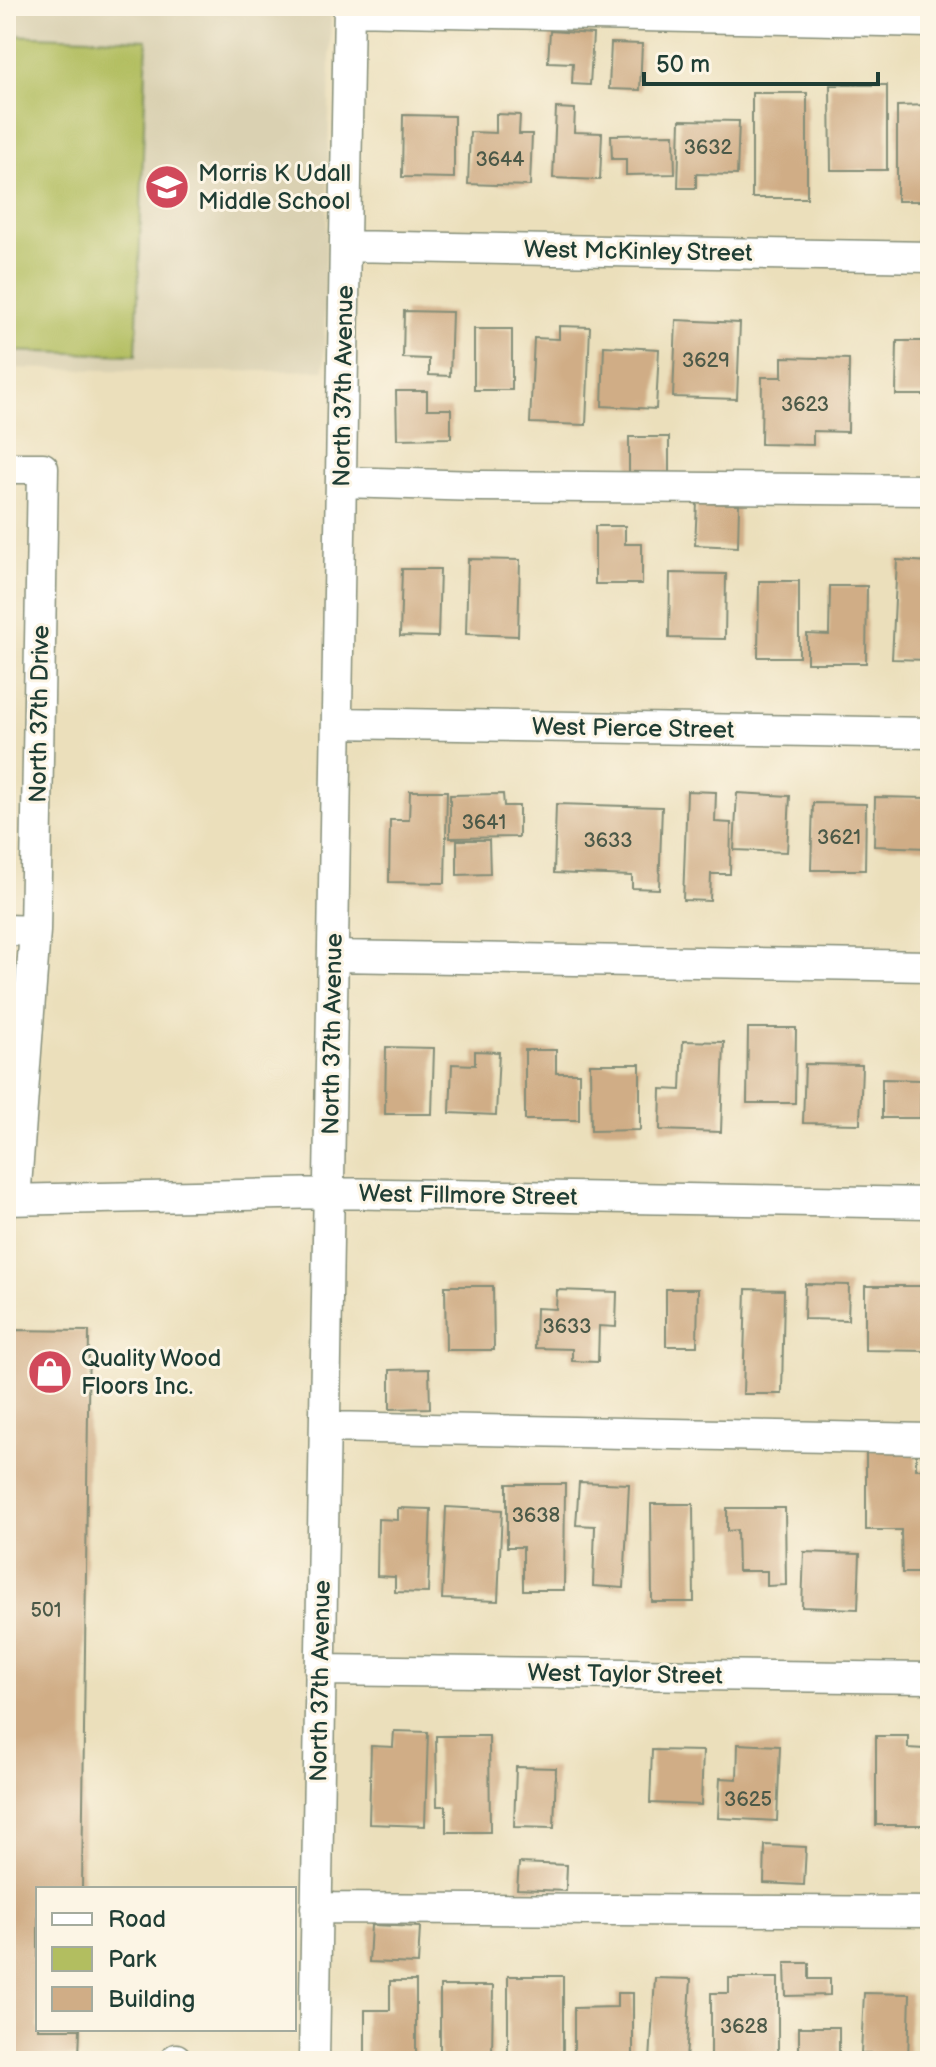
<svg xmlns="http://www.w3.org/2000/svg" width="936" height="2067" viewBox="0 0 936 2067" font-family="'Balsamiq Sans',sans-serif">
  <style>
    .built { fill: #dad1b2 }
    .green { fill: #b2be60; stroke: #687e4a; stroke-width: 2 }
    .building { fill: #d0ad86 }
    .lines { fill: none; stroke-linecap: round; stroke-linejoin: round }
    .minor-casing { stroke: #858e78; stroke-width: 33 }
    .minor { stroke: #fff; stroke-width: 30 }
    .labels { text-anchor: middle; stroke-width: 6; stroke-linejoin: round; paint-order: stroke }
    .number-label { font-size: 20px; fill: #4b5948 }
    .poi-label { font-size: 24px; fill: #1f3d34; stroke: #fcf5e5; text-anchor: start }
    .street-label { font-size: 24px; fill: #1f3d34; stroke: #fcf5e5 }
  </style>
  <rect width="100%" height="100%" fill="#fcf5e5"/>
  <filter id="ink" filterUnits="userSpaceOnUse"><feTurbulence type="fractalNoise" baseFrequency=".0125" numOctaves="2"/><feDisplacementMap in="SourceGraphic" scale="16" xChannelSelector="R" yChannelSelector="G"/><feConvolveMatrix kernelMatrix="1 2 1 2 8 2 1 2 1" color-interpolation-filters="sRGB"/></filter>
  <filter id="wash" filterUnits="userSpaceOnUse"><feTurbulence type="fractalNoise" baseFrequency=".006" numOctaves="4" result="noise"/><feDisplacementMap in="SourceGraphic" scale="32" xChannelSelector="R" yChannelSelector="G"/><feGaussianBlur stdDeviation="1.8" result="paint"/><feColorMatrix in="noise" values="0 0 0 0 0 0 0 0 0 0 0 0 0 0 0 0 0 1.4 0 .05"/><feComposite in="paint" operator="in"/></filter>
  <g filter="url(#wash)">
    <rect width="100%" height="100%" fill="#ebdfbb"/>
    <path class="built" d="M6 6H331L324 370 196 372 6 368Z"/>
    <path class="green" d="M6 35 147 40 136 355 6 351Z"/>
    <g id="blocks">
      <path class="building" d="M550 31 593 34 590 85 572 84 573 63 548 62Z
        M611 43 642 44 640 90 609 89Z
        M830 85H887V170H831Z
        M752 93H807V198H752Z
        M930 105V201H897V106Z
        M556 108 575 109 574 132 602 133 600 180 553 178Z
        M496 114 520 115 519 134H532L530 186 468 184 470 132 496 133Z
        M403 115 454 116V178L402 177Z
        M680 120 739 121 737 175 696 174V188H678Z
        M674 134 675 174 626 175V159H612L611 135Z
        M404 311 452 312 450 376 429 375V359L403 358Z
        M676 320 740 323 737 399 673 397Z
        M559 326 590 327 586 425 530 423 534 338 559 339Z
        M474 329H512V390H474Z
        M897 341H930V395H896Z
        M604 346 659 349 656 409 602 406Z
        M782 357 849 359 848 432 813 431V445L761 444 762 377H782Z
        M396 391H427V409H451V438L397 439Z
        M629 437H669V477L629 476Z
        M697 503 739 504 738 547 695 545Z
        M595 526H625V544H642V584H595Z
        M468 559 520 560 518 636 466 634Z
        M897 560 930 562V660L892 659Z
        M402 569H440L438 637 400 636Z
        M670 573 726 574 725 639 669 638Z
        M759 581H799V657H758Z
        M830 586H867L866 663H807V634L829 635Z
        M410 791H447L445 883 389 882 390 820H409Z
        M687 791 716 792 715 822 731 823 730 874H711L710 901 683 900Z
        M737 793 790 796 787 852 734 850Z
        M503 794 504 806H519V837L450 838V795Z
        M875 797 929 798 927 848 874 846Z
        M813 803 866 804 865 870H811Z
        M556 804 662 807 659 889 632 888V876L554 873Z
        M457 840H489L490 874 457 875Z
        M748 1028H796L795 1103H747Z
        M683 1041 724 1042 721 1132 660 1130 661 1089 681 1090Z
        M386 1047 434 1048 432 1114H385Z
        M525 1050H556V1073H579V1120H525Z
        M475 1051 499 1052 496 1115 450 1113 452 1064 475 1065Z
        M590 1064H640V1130L591 1131Z
        M805 1064 862 1065 860 1124 803 1123Z
        M882 1079 921 1080 920 1118H882Z
        M805 1284 849 1285 848 1320 804 1319Z
        M445 1286H493L494 1350H446Z
        M865 1286H927V1351L865 1350Z
        M666 1289H698L697 1346H666Z
        M746 1289 784 1290 782 1394H743Z
        M557 1290 617 1292 616 1327 599 1326 598 1362 572 1361V1349L535 1348 536 1308 556 1309Z
        M6 1330 89 1331 82 1889H38V2029H80L79 2057 6 2056Z
        M429 1369 430 1408 390 1409V1370Z
        M866 1450H916V1469H930V1573H902L901 1530H866Z
        M579 1482 629 1484 624 1588 593 1586 595 1526 576 1525Z
        M507 1484H565L564 1590H523V1547H507Z
        M651 1504H693L694 1602H652Z
        M446 1507 502 1510 498 1601 442 1599Z
        M398 1508 431 1509 428 1593 395 1592V1577L377 1576 378 1519 398 1520Z
        M727 1508H785L786 1585 767 1586V1571H738L737 1530 727 1531Z
        M804 1552 860 1554 858 1609 802 1607Z
        M394 1731 428 1732 425 1826 369 1824 371 1746 393 1747Z
        M436 1736H489L490 1832H446V1806H437Z
        M876 1736H908V1748L924 1749V1825H876Z
        M738 1744 780 1746 777 1821 718 1818 720 1778 737 1779Z
        M652 1750 703 1751 701 1805 650 1803Z
        M516 1767 556 1768 554 1828 514 1827Z
        M765 1845 806 1847 804 1885 764 1883Z
        M519 1863 567 1865 566 1891 517 1889Z
        M371 1925 420 1927 418 1964 369 1962Z
        M785 1963H809V1979H830V1995L786 1996Z
        M508 1976H563V2061H508Z
        M655 1978 691 1979 686 2061H650Z
        M729 1978H778V2058L711 2061V1993H729Z
        M390 1981H416V2056H365V2010H390Z
        M440 1986H493L492 2059H440Z
        M617 1993H633V2061H574V2008L617 2007Z
        M864 1993 910 1994 908 2061H871V2053H861Z
        M927 2009H930V2044H927Z
        M799 2027H839V2061H799Z"/>
    </g>
  </g>
  <g filter="url(#ink)">
    <use href="#blocks" fill-opacity="0" stroke="#858e78" stroke-width="2"/>
    <g class="lines">
      <g class="minor-casing">
        <path id="minor" d="M349 10 930 22
          M345 246 930 257
          M6 468H43L35 931 15 1200
          M341 482 479 486 930 490
          M337 723 930 733
          M6 930 35 931
          M333 956 930 966
          M6 1200 329 1193 930 1203
          M325 1427 930 1439
          M320 1670 930 1678
          M316 1908 930 1912
          M176 2059V2061
          M314 2061 349 6"/>
      </g>
      <use href="#minor" class="minor"/>
    </g>
  </g>
  <defs>
    <g id="school-disc" transform="scale(2.3)"><circle r="9.5" fill="#d1495b" stroke="#fcf5e5"/><path d="M0-5L7-2L0 1L-7-2ZM-4 1L0 2.5L4 1V4Q0 6-4 4Z" fill="#fff"/></g>
    <g id="shop-disc" transform="scale(2.3)"><circle r="9.5" fill="#d1495b" stroke="#fcf5e5"/><path d="M-5-2.5h2.3a2.7 3.5 0 0 1 5.4 0H5L5.5 6h-11ZM-1.5-2.5h3a1.5 2.3 0 0 0-3 0Z" fill="#fff"/></g>
  </defs>
  <g fill-rule="evenodd">
    <use href="#school-disc" x="167" y="187"/>
    <use href="#shop-disc" x="50" y="1372"/>
  </g>
  <g class="labels">
    <g class="number-label">
      <text x="708" y="154">3632</text>
      <text x="500" y="166">3644</text>
      <text x="706" y="367">3629</text>
      <text x="805" y="411">3623</text>
      <text x="484" y="829">3641</text>
      <text x="839" y="844">3621</text>
      <text x="608" y="847">3633</text>
      <text x="567" y="1333">3633</text>
      <text x="536" y="1522">3638</text>
      <text x="46" y="1617">501</text>
      <text x="748" y="1806">3625</text>
      <text x="744" y="2033">3628</text>
    </g>
    <g class="poi-label">
      <text x="198" y="181">Morris K Udall<tspan x="198" dy="28">Middle School</tspan></text>
      <text x="81" y="1366">Quality Wood<tspan x="81" dy="28">Floors Inc.</tspan></text>
    </g>
    <g class="street-label">
      <text transform="translate(638 251) rotate(1)" y="8">West McKinley Street</text>
      <text transform="translate(343 386) rotate(-89)" y="8">North 37th Avenue</text>
      <text transform="translate(39 714) rotate(-89)" y="8">North 37th Drive</text>
      <text transform="translate(633 728) rotate(1)" y="8">West Pierce Street</text>
      <text transform="translate(332 1034) rotate(-89)" y="8">North 37th Avenue</text>
      <text transform="translate(468 1195) rotate(1)" y="8">West Fillmore Street</text>
      <text transform="translate(625 1674) rotate(1)" y="8">West Taylor Street</text>
      <text transform="translate(320 1681) rotate(-89)" y="8">North 37th Avenue</text>
    </g>
  </g>
  <rect width="936" height="2067" fill="none" stroke="#fcf5e5" stroke-width="32"/>
  <rect x="36" y="1887" width="260" height="144" fill="#fcf5e5" stroke="#a4ab9e" stroke-width="2"/>
  <rect x="52" y="1913" width="40" height="12" fill="#ffffff" stroke="#a4ab9e" stroke-width="2"/>
  <text x="108" y="1927" font-size="24" fill="#1f3d34">Road</text>
  <rect x="52" y="1947" width="40" height="24" fill="#b2be60" stroke="#a4ab9e" stroke-width="2"/>
  <text x="108" y="1967" font-size="24" fill="#1f3d34">Park</text>
  <rect x="52" y="1987" width="40" height="24" fill="#d0ad86" stroke="#a4ab9e" stroke-width="2"/>
  <text x="108" y="2007" font-size="24" fill="#1f3d34">Building</text>
  <path d="M644 72v12h234v-12" fill="none" stroke="#1f3d34" stroke-width="4"/>
  <text x="656" y="72" font-size="24" fill="#1f3d34" stroke="#fcf5e5" stroke-width="6" paint-order="stroke">50 m</text>
</svg>
